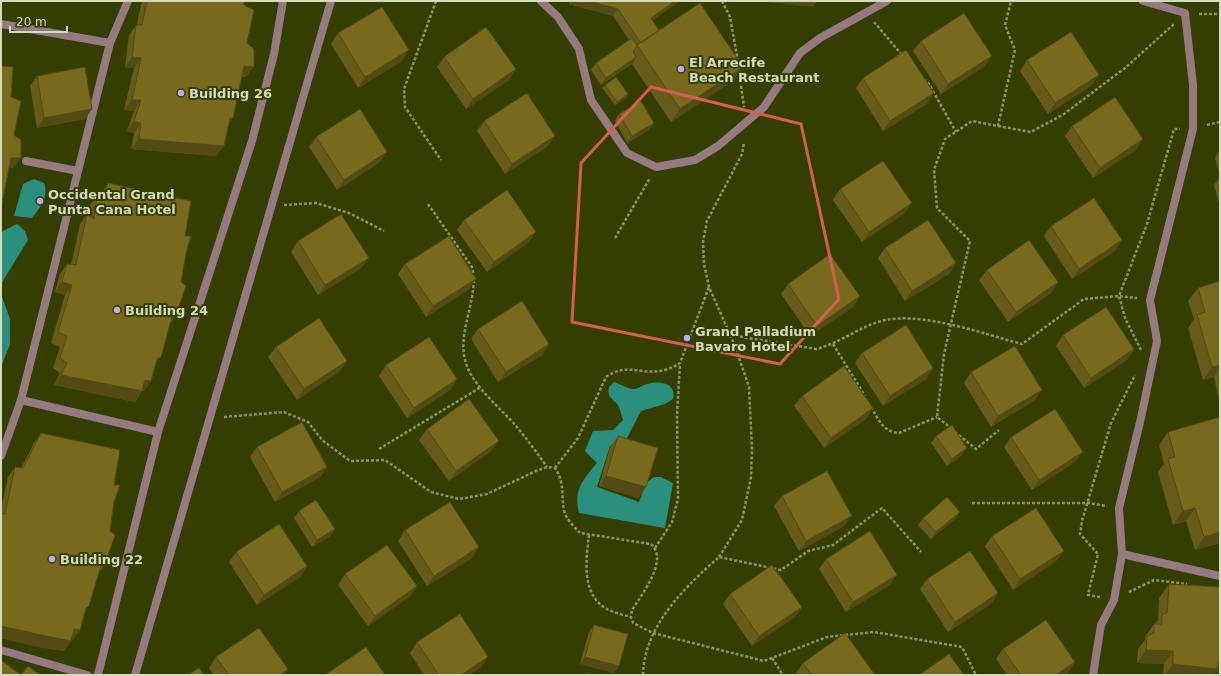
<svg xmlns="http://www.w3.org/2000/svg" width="1221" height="676" viewBox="0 0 1221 676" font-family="'DejaVu Sans',sans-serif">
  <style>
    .water { fill: #2a907d }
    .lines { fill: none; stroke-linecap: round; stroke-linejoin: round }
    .path { stroke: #8b9367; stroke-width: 2.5; stroke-dasharray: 3 2; stroke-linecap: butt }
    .service { stroke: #957a82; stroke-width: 8 }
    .wall { fill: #675b19 }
    .shaded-wall { fill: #544a14 }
    .building { fill: #786a1d; stroke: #544a14 }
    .marked { fill: none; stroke: #d55d55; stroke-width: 3; stroke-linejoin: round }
    .poi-dot { fill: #c0a8f4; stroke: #353e01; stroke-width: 1.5 }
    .labels { text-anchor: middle; stroke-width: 4; stroke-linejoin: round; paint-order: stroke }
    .poi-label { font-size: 13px; font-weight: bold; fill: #d3dabd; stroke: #353e01; text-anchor: start }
  </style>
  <rect width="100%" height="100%" fill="#353e01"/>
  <path class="water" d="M34 179 44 183C49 196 40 208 32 218L14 216 23 184Z
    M17 224 25 231 28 240 1 284V235L3 231Z
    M1 294 10 319V344L1 367Z
    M614 382C620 384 630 390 635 389 639 388 643 385 647 384 659 380 677 383 673 399L665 404 641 411 627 438 619 439 610 446 597 487 639 502 646 483 654 477H661L673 483 665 528 579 513C573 489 583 480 597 463L585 451 593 431 613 430 623 420C621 415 620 407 617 404 611 397 607 397 609 387Z"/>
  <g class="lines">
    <path class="path" d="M436 1 404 89 405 107 441 160
      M722 1 730 17 738 62
      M1199 14H1220
      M874 22 902 55
      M739 71 744 107
      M924 79 929 84 956 132
      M1207 125 1220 122
      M998 126 1031 132 1064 114 1125 68 1174 24
      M428 204 472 267C479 297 460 324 464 355 468 383 498 405 516 426 527 439 537 453 547 467
      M284 205 316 203 349 213 384 231
      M615 238 650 178
      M730 335 816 349C838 344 856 329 878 322 916 309 984 334 1022 344L1084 299 1119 296 1137 298
      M833 344 865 396
      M1141 350 1125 318 1119 296 1147 224 1174 129H1180
      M871 407C879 420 883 432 899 433L937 417
      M224 417 284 412 308 422 322 440 350 461 385 460 431 492 459 499 487 494 536 471 547 467 555 468C565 483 561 494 564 510 566 519 574 527 580 533L651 544C669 560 642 594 632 610L631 617 633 623 653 633 764 661 827 637 874 632 962 647 976 675
      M952 429 937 417 944 354 970 241 937 208 934 170 945 139 972 121 998 126 1015 50 1005 25 1011 1
      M955 432 976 449 999 430
      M379 449 481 387
      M555 468 578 438 606 377C626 363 639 374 660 371 667 370 674 367 680 363L709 287
      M972 503H1088L1107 506
      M589 535C586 560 581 595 607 609 614 613 624 615 631 617
      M655 548 672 522 678 499 677 415 680 363
      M719 557 742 520 751 477 752 449 749 387 735 346 709 287 704 264 703 242 707 221 742 154 744 142
      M1129 592 1154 580 1187 584
      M1100 597 1088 595 1098 554 1080 534 1082 521 1111 423 1135 375
      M772 658 783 675
      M587 675H591
      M643 675C644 626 685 587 719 557L781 570 808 551 833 545 882 508 921 552"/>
    <path class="service" d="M541 1 558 17 579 49 591 100 627 153 656 167 695 160 718 146 764 107 800 53 820 38 887 1
      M1 24 110 43
      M26 161 78 171 110 43 128 1
      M21 400 158 432
      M1 456 21 400 78 171
      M1122 554 1220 576
      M1 650 87 675
      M98 675 158 432 252 141 274 54 283 1
      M135 675 331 1
      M1093 675 1101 625 1114 600 1122 554 1119 508 1141 418 1157 341 1150 300 1193 129V85L1185 13 1143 1"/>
  </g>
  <path class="wall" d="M144 1H244V5L247 43 246 77H242L229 125 216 156 131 149 134 133 127 131 134 111 124 110 134 68 125 67 129 35 136 25H137L141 4Z
    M569 1H680L652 20 659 30 743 67 734 80 671 122 632 64 601 85 591 70 596 63 629 40 613 16 569 4Z
    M338 33 402 61 358 88 331 44Z
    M921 41 985 66 941 94 913 51Z
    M444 57 509 80 466 109 437 67Z
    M1027 60 1091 86 1048 114 1020 71Z
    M37 76 92 109 85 119 37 128 30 86Z
    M863 78 927 104 883 131 856 88Z
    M605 85 628 94 626 98 615 105 602 88Z
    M619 114 654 123 649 130 627 143 615 121Z
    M484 121 548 146 505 174 477 131Z
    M1072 126 1136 150 1093 178 1065 136Z
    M316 137 380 162 337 190 309 147Z
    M1220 150V207L1214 185 1220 177 1215 158Z
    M108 183 185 236 186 253 176 315 170 324 156 364 151 381 144 391H142L135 402 54 385 60 373 53 368 60 347 51 343 65 295 55 292 60 274 67 264 71 265 80 224 87 214 88 215 90 205 97 195H100Z
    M840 189 905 213 862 242 833 200Z
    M464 220 529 242 487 272 457 230Z
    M1051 226 1122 240 1115 251 1072 279 1044 236Z
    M298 241 369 258 361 268 318 295 291 252Z
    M885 248 956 263 949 274 905 301 878 258Z
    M405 264 469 289 426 317 398 274Z
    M987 270 1058 282 1051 293 1008 322 979 280Z
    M1220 281V405L1214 377 1203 380 1188 328 1194 319 1188 301 1198 288Z
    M788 284 860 296 853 307 810 336 781 294Z
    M478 329 549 344 542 355 498 382 471 339Z
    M1063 335 1134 349 1127 360 1084 388 1056 346Z
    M276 347 347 361 340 371 297 400 268 357Z
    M862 353 933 368 926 379 883 406 855 363Z
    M386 365 457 379 450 390 407 418 379 376Z
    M971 372 1035 400 991 427 964 383Z
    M802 396 873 408 866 419 824 448 794 406Z
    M427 429 491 451 449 481 419 440Z
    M1168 432 1220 543 1195 550 1186 521 1173 525 1158 472 1164 464 1159 445Z
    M41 433 114 485V502L105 564 99 573 85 613 73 640H71L64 651 38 647 1 638V509L8 477 15 467 21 468 34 443Z
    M618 436 639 498 599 486 610 447Z
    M936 436 962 455 947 466 931 443Z
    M1011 437 1083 452 1075 462 1032 490 1004 447Z
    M257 447 327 467 320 477 275 502 250 457Z
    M782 496 844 526 799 551 774 506Z
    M299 511 335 529 330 536 312 547 294 518Z
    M960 512 955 519 931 539 918 525 923 518Z
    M405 530 472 558 427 586 398 541Z
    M992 536 1064 551 1056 561 1013 590 985 546Z
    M236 552 307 566 300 577 257 605 229 562Z
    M826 559 890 585 846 612 819 569Z
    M345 574 417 586 410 596 368 626 338 585Z
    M927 579 998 593 991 604 948 632 920 589Z
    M1169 584 1212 674V675H1163L1164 664 1137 663 1138 649 1145 640V637L1154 624H1155L1158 620 1159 598Z
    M730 594 802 607 795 617 752 646 723 604Z
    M594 625 614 673 580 664 589 632Z
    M417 642 481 667 469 675H424L410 653Z
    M1003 649 1068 673 1064 675H1007L996 659Z
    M216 657 284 675H214L209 668Z
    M803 663 875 675H797L796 673Z"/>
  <path class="shaded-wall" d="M571 1H589L618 9 613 16 569 4Z
    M675 1H680L646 25 651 18Z
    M757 1H817L813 7Z
    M409 50 402 61 358 88 365 77Z
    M992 56 985 66 941 94 948 84Z
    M132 57 141 58 134 68 125 67Z
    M636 57 632 64 601 85 606 78Z
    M244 66 254 67 246 77 237 76Z
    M743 67 734 80 671 122 680 109Z
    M516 69 509 80 466 109 473 99Z
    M1099 75 1091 86 1048 114 1055 103Z
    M934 93 927 104 883 131 890 121Z
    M628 94 626 98 615 105 617 102Z
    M132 100H141L134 111 124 110Z
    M92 109 85 119 37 128 44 118Z
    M230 118H233L226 129Z
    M134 121 141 123 134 133 127 131Z
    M654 123 649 130 627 143 632 136Z
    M555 136 548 146 505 174 512 164Z
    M139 139 224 146 216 156 131 149Z
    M1143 139 1136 150 1093 178 1100 168Z
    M387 152 380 162 337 190 344 180Z
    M11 158H21L13 168H3Z
    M912 203 905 213 862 242 869 232Z
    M536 232 529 242 487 272 494 262Z
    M1122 240 1115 251 1072 279 1079 269Z
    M369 258 361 268 318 295 325 285Z
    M956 263 949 274 905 301 912 291Z
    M476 279 469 289 426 317 433 306Z
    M62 282 72 285 65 295 55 292Z
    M1058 282 1051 293 1008 322 1016 312Z
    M860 296 853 307 810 336 817 326Z
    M549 344 542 355 498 382 506 372Z
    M1134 349 1127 360 1084 388 1091 378Z
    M161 357 153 367 157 359Z
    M347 361 340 371 297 400 304 389Z
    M1220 365V368L1214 377 1203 380 1212 367Z
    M933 368 926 379 883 406 890 396Z
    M61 375 142 391 135 402 54 385Z
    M457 379 450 390 407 418 414 408Z
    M145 380 151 381 144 391 138 390Z
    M1042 390 1035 400 991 427 998 416Z
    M873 408 866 419 824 448 831 438Z
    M499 441 491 451 449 481 456 471Z
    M967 448 962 455 947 466 952 459Z
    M1083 452 1075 462 1032 490 1039 480Z
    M327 467 320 477 275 502 282 492Z
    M606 476 646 487 639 498 599 486Z
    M1195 508 1186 521 1173 525 1183 511Z
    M960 512 955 519 931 539 936 532Z
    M852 516 844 526 799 551 806 541Z
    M335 529 330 536 312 547 317 540Z
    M1220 532V543L1195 550 1204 537Z
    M479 547 472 558 427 586 434 576Z
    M1064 551 1056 561 1013 590 1020 579Z
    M307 566 300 577 257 605 264 595Z
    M897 575 890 585 846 612 853 602Z
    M417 586 410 596 368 626 375 616Z
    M998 593 991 604 948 632 955 622Z
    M802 607 795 617 752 646 759 636Z
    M1 626 71 641 64 651 38 647 1 638Z
    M74 629 80 630 73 640 67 639Z
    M1146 650 1173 651 1164 664 1137 663Z
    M488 657 481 667 469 675H461Z
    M585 657 619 666 614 673 580 664Z
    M1220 661V673L1212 674V675H1165L1173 664Z
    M1075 662 1068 673 1064 675H1056Z
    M288 669 284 675H280Z"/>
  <path class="building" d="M147 1H244V5L254 10 247 43 254 49V67L244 66 233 118H230L224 146 139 139 141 123 134 121 141 100H132L141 58 132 57 136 25H142Z
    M589 1H675L651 18 659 30 641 43 618 9Z
    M700 3 743 67 680 109 637 45Z
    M382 7 409 50 365 77 338 33Z
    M964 13 992 56 948 84 921 41Z
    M486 27 516 69 473 99 444 57Z
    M1071 32 1099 75 1055 103 1027 60Z
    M632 38 637 46 633 52 636 57 606 78 596 63Z
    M906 50 934 93 890 121 863 78Z
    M1 66 13 67 11 97 21 101 14 135 21 140V158H11L1 208Z
    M85 67 92 109 44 118 37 76Z
    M616 77 628 94 617 102 605 85Z
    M527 93 555 136 512 164 484 121Z
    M1115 97 1143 139 1100 168 1072 126Z
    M641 101 654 123 632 136 619 114Z
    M360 109 387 152 344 180 316 137Z
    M883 161 912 203 869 232 840 189Z
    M108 183 191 201 185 236H191L186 253 181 282 186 286 176 315 173 313 161 357 157 359 151 381 145 380 142 391 61 375 67 363 60 358 67 336 58 332 72 285 62 282 67 264 76 265 87 214 94 219 97 195H104Z
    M507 190 536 232 494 262 464 220Z
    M1094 198 1122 240 1079 269 1051 226Z
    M341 214 369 258 325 285 298 241Z
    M928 220 956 263 912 291 885 248Z
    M449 236 476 279 433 306 405 264Z
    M1029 240 1058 282 1016 312 987 270Z
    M830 254 860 296 817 326 788 284Z
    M1220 281V365L1212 367 1197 315 1205 312 1198 288Z
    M522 301 549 344 506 372 478 329Z
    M1106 307 1134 349 1091 378 1063 335Z
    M319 318 347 361 304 389 276 347Z
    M906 325 933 368 890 396 862 353Z
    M429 337 457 379 414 408 386 365Z
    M1015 346 1042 390 998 416 971 372Z
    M844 366 873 408 831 438 802 396Z
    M469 399 499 441 456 471 427 429Z
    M1055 409 1083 452 1039 480 1011 437Z
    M1220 417V532L1204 537 1195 508 1183 511 1168 459 1175 457 1168 432Z
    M302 422 327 467 282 492 257 447Z
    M952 425 967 448 952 459 936 436Z
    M41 433 120 450 114 485H120L114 502 110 531 115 535 105 564 102 562 89 606 86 608 80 630 74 629 71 641 46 636 1 626V514H5L15 467 23 468Z
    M618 436 658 448 646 487 606 476Z
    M827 471 852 516 806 541 782 496Z
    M947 497 960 512 936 532 923 518Z
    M316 500 335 529 317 540 299 511Z
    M450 502 479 547 434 576 405 530Z
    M1036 508 1064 551 1020 579 992 536Z
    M279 524 307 566 264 595 236 552Z
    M870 531 897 575 853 602 826 559Z
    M387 545 417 586 375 616 345 574Z
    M970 551 998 593 955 622 927 579Z
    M772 565 802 607 759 636 730 594Z
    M1169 584 1220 587V661L1216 669 1173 664V651L1146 650 1147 636 1154 633V624H1162V614L1167 613Z
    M460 614 488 657 461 675H439L417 642Z
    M1046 620 1075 662 1056 675H1021L1003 649Z
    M594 625 628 634 619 666 585 657Z
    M259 628 288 669 280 675H229L216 657Z
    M845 633 875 675H812L803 663Z
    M366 647 385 675H325Z
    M949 654 964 675H919Z
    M1 660 21 675 28 666 40 675H1Z
    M199 668 204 675H188Z"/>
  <path class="marked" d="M651 87 801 124 839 299 780 364 572 322 581 163Z"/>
  <g class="poi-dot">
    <circle cx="681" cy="69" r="4"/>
    <circle cx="181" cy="93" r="4"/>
    <circle cx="40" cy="201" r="4"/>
    <circle cx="117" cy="310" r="4"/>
    <circle cx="687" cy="338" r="4"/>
    <circle cx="52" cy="559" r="4"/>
  </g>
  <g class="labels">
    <g class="poi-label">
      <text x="689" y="67">El Arrecife<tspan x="689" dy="15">Beach Restaurant</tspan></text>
      <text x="189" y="98">Building 26</text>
      <text x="48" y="199">Occidental Grand<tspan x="48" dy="15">Punta Cana Hotel</tspan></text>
      <text x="125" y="315">Building 24</text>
      <text x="695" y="336">Grand Palladium<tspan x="695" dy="15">Bavaro Hotel</tspan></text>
      <text x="60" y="564">Building 22</text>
    </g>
  </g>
  <rect width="1221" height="676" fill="none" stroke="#d3dabd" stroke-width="4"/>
  <path d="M10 26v6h57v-6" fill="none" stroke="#d3dabd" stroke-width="2"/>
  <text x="16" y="26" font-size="12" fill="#d3dabd" stroke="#353e01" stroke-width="3" paint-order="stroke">20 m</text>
</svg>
